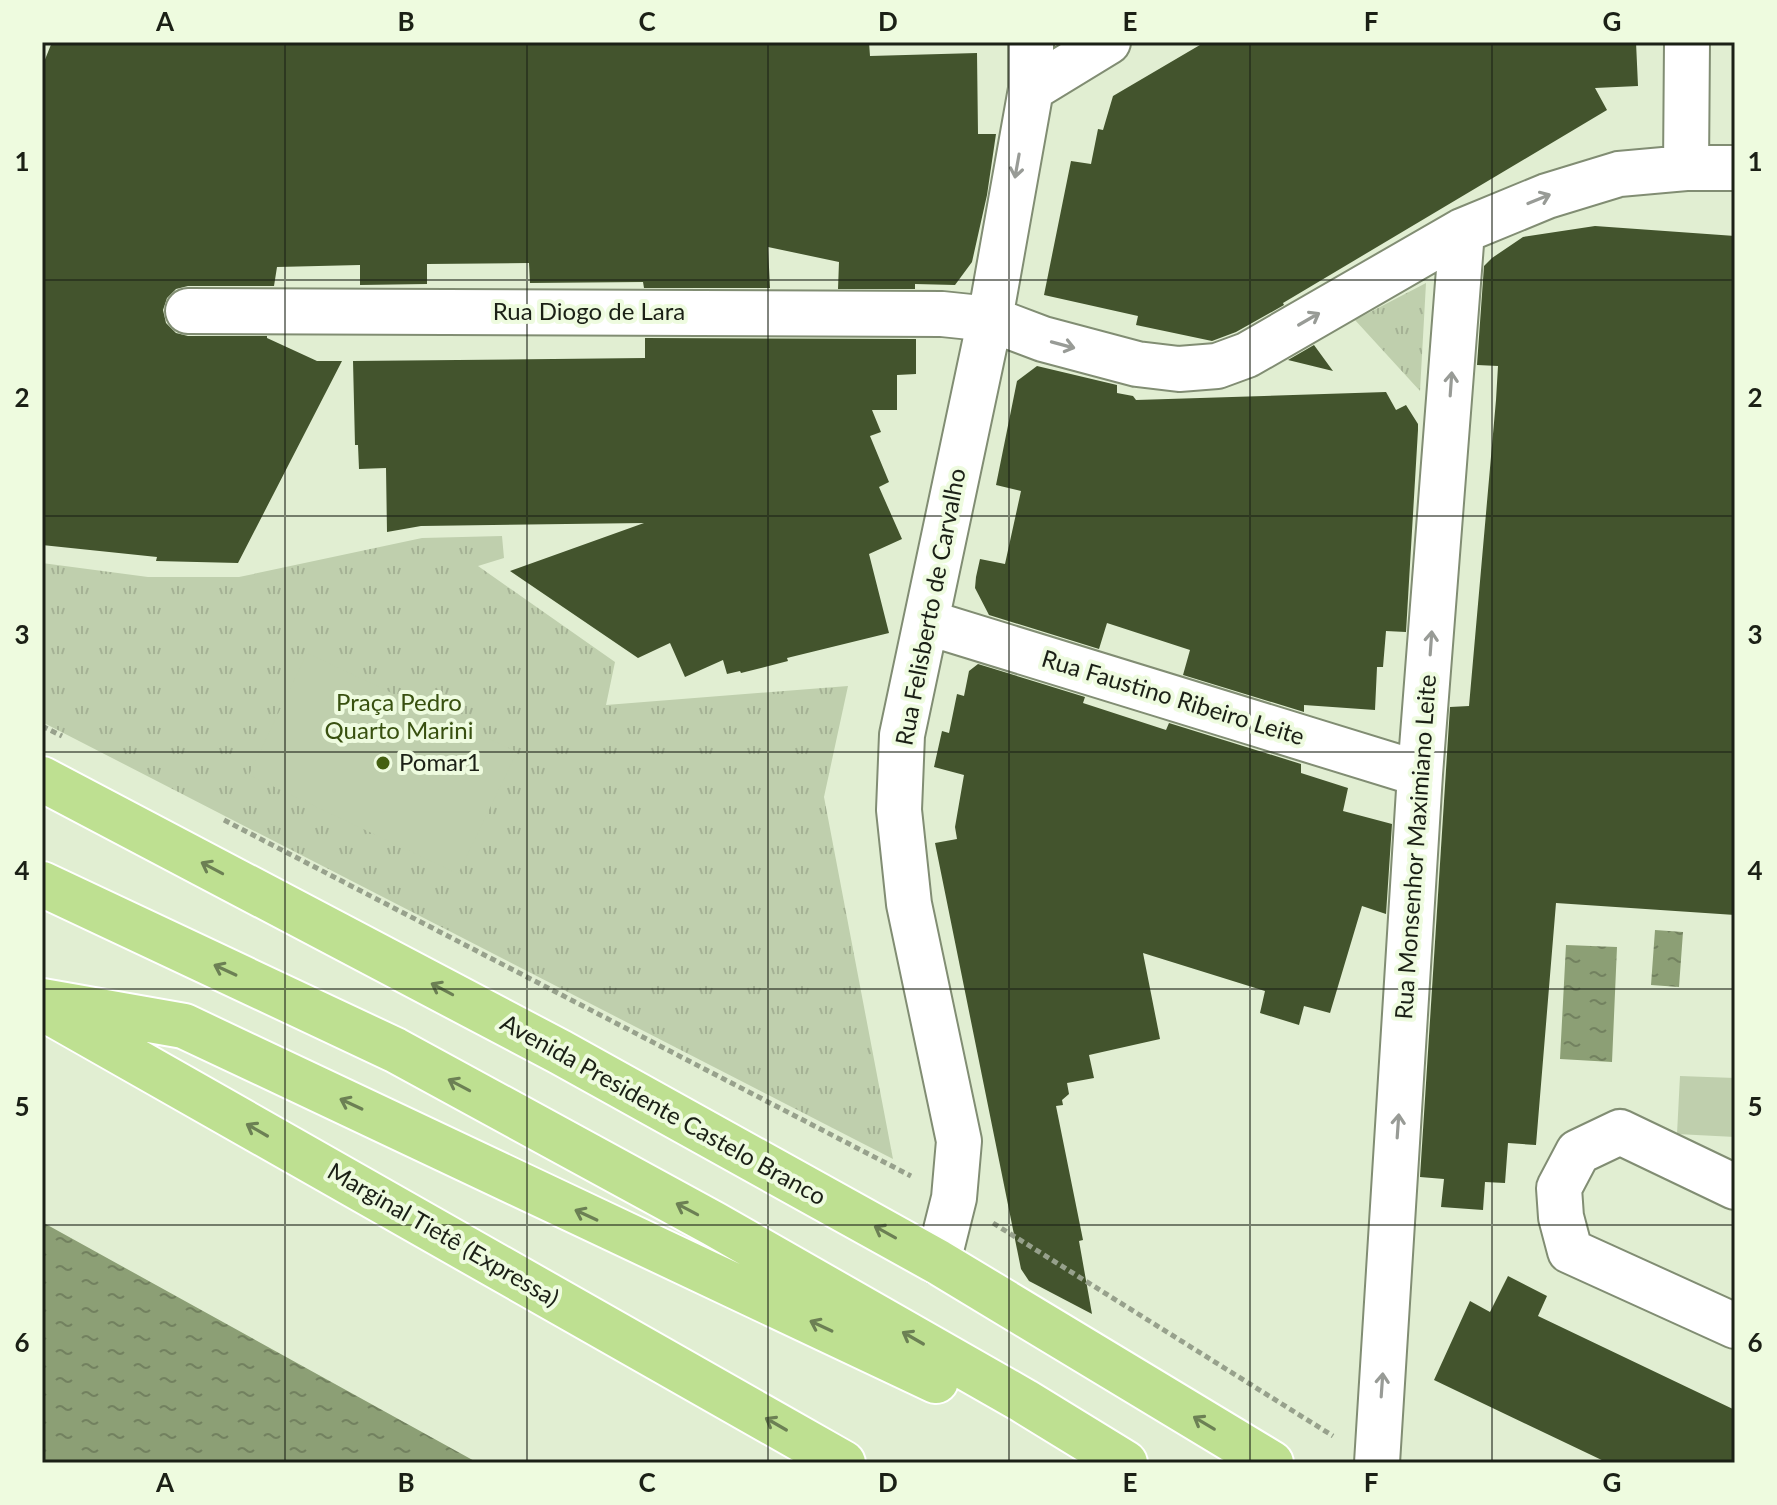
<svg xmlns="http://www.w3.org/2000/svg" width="1777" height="1505" viewBox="0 0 1777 1505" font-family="Lato,sans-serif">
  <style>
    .grass { fill: url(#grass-tufts) }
    .garden { fill: #bfcfad }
    .water { fill: url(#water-ripples) }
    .building { fill: #43542d }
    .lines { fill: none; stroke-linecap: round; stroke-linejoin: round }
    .minor-casing { stroke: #818d73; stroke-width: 48 }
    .highway-casing { stroke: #fff; stroke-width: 48 }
    .path { stroke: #97a18c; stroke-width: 5; stroke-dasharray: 6 4; stroke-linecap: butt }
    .minor { stroke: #fff; stroke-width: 44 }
    .highway { stroke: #bee091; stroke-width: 44 }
    .oneway { stroke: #989b96 }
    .oneway2 { stroke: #6c8054 }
    .grid { fill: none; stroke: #1b2016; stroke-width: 2; stroke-opacity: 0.55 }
    .poi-dot { fill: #446011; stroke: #eefbdf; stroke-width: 3 }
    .labels { text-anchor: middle; stroke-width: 8; stroke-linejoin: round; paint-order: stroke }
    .street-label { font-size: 24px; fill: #1b2016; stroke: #eefbdf }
    .park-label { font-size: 24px; fill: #38500f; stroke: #eefbdf }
    .poi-label { font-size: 24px; fill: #1b2016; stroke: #eefbdf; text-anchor: start }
    .neatline { fill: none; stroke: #1b2016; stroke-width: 3 }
    .grid-label { font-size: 26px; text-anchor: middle; font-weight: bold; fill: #1b2016 }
  </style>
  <defs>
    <pattern id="grass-tufts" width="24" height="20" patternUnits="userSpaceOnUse" patternTransform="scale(2)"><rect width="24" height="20" fill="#bfcfad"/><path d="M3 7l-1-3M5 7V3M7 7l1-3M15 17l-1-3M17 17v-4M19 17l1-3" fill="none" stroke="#a4b194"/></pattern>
    <pattern id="water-ripples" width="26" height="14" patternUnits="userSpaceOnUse" patternTransform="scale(2)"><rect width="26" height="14" fill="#8c9f75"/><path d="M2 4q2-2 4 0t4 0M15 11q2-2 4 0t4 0" fill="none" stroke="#72815f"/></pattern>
  </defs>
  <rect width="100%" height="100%" fill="#e1eed2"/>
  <path class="grass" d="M1426 283 1420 391 1355 320Z
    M502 536 504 558 478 566 615 662 606 705 848 686 824 797 893 1159 42 722V563L148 577H239L422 538Z"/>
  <path class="garden" d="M307 653 517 752 458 874 249 775Z
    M1680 1076 1735 1078V1137L1677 1134Z"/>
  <path class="water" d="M1655 930 1683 932 1679 987 1651 985Z
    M1566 945 1617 947 1612 1062 1560 1059Z
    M42 1222 478 1463H42Z"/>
  <path class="building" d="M52 42H869L870 56 977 53 978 134H996L987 195 972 262 955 285 915 284V289H838L839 262 768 247 770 288H644L643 282 530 283 529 263 427 264V284L360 285V265L277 267 274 286H188L176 289 167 298 163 310 166 323 176 333 188 336H267V338L317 361H342L238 563 156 561 157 557 42 545V67Z
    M1205 42H1636L1638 86 1595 88 1607 110 1283 303 1284 305 1236 332 1212 341 1136 325 1138 316 1044 295 1071 161 1091 164 1098 129 1103 130 1113 96Z
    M1595 226 1735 236V915L1556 903 1536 1145 1508 1143 1505 1183 1485 1182 1483 1210 1441 1207 1444 1179 1420 1177 1450 707 1469 706 1496 400 1498 366 1477 365 1484 266 1492 258 1523 237Z
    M645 338 916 339V374L897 375V410H872L881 432 870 436 889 482 879 487 902 539 869 554 889 633 787 658 788 661 741 673 740 671 727 674 723 660 685 677 670 643 638 658 510 571 644 523 421 526 387 532 386 468 359 469 358 445H355L353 361 645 358Z
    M1314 345 1333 371 1288 360Z
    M1037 366 1117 385V393L1133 396 1136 400 1386 392 1396 410 1406 405 1418 424V430L1406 632 1386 631 1383 667H1377L1375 710 1304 705V712L1183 675 1190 650 1107 623 1099 649 989 615 975 588 976 577 980 559 1005 564 1021 491 996 485 1017 381Z
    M978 664 1085 697 1083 703 1166 730 1169 723 1301 764V773L1348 788 1343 811 1392 824 1386 914 1362 906 1330 1013 1304 1006 1299 1025 1260 1013 1265 991 1143 953 1160 1039 1089 1055 1094 1078 1067 1083 1069 1094 1062 1100 1063 1105 1056 1106 1083 1240 1079 1241 1092 1314 1029 1281 1021 1269 935 843 957 839 955 827 964 775 934 767 942 731 949 733 957 694 964 696 969 671Z
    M1508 1276 1547 1296 1538 1316 1735 1410V1463H1608L1434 1380 1470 1301 1490 1312Z"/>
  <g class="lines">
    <g class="minor-casing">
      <path id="minor" d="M1031 89 1108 42
        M1686 168 1687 42
        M188 311 942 314 990 319 1043 339 1137 364 1179 369 1217 366 1247 355 1462 231 1547 196 1619 174 1686 168H1735
        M926 622 1420 774
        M1735 1187 1620 1132 1578 1152 1559 1188 1561 1217 1570 1251 1735 1326
        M938 1262 954 1198 959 1141 909 904 899 810 902 735 990 319 1031 89V42
        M1377 1463 1420 774 1462 231"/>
    </g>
    <g class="highway-casing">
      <path id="highway" d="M42 779 560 1052 938 1262 1271 1463
        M42 884 395 1050 714 1224 1024 1401 1125 1463
        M42 1001 184 1026 936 1381
        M53 1014 843 1463"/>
    </g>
    <path class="path" d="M42 726 62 736
      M224 820 911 1176
      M993 1223 1333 1436"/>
    <use href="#minor" class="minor"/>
    <use href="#highway" class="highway"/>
  </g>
  <defs><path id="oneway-shaft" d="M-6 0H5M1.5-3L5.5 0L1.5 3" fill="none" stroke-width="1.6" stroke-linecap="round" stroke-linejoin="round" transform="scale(2)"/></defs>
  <g class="oneway">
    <use href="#oneway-shaft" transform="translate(1017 166) rotate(100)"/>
    <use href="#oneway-shaft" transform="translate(1539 199) rotate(-22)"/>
    <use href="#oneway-shaft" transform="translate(1309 319) rotate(-30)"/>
    <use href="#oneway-shaft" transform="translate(1063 345) rotate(15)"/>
    <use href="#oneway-shaft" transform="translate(1451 384) rotate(-86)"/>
    <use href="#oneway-shaft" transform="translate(1431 643) rotate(-86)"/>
    <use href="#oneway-shaft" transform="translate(1398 1126) rotate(-86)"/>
    <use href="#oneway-shaft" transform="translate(1382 1385) rotate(-86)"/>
  </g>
  <g class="oneway2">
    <use href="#oneway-shaft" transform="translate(212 868) rotate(-152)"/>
    <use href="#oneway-shaft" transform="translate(225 970) rotate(-155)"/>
    <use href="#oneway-shaft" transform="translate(442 989) rotate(-152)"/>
    <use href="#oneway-shaft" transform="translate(459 1085) rotate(-152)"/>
    <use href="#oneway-shaft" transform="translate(351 1104) rotate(-155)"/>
    <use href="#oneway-shaft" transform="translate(257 1130) rotate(-150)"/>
    <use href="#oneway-shaft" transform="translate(687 1209) rotate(-152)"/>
    <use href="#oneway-shaft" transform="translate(586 1215) rotate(-155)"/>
    <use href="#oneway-shaft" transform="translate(885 1232) rotate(-151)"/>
    <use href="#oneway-shaft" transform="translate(821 1326) rotate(-155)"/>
    <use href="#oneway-shaft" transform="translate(913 1338) rotate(-150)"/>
    <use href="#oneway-shaft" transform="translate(1204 1423) rotate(-149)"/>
    <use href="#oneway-shaft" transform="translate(776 1424) rotate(-150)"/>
  </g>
  <path class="grid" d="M285 42V1463M527 42V1463M768 42V1463M1009 42V1463M1250 42V1463M1492 42V1463M42 280H1735M42 516H1735M42 752H1735M42 989H1735M42 1225H1735"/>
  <circle class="poi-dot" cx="383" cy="763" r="8"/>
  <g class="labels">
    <g class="street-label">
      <text x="589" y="320">Rua Diogo de Lara</text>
      <text transform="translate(931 607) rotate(-79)" y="8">Rua Felisberto de Carvalho</text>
      <text transform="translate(1173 698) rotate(17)" y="8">Rua Faustino Ribeiro Leite</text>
      <text transform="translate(1416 847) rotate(-86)" y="8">Rua Monsenhor Maximiano Leite</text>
      <text transform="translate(663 1110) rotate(29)" y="8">Avenida Presidente Castelo Branco</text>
      <text transform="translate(443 1235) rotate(30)" y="8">Marginal Tietê (Expressa)</text>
    </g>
    <g class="park-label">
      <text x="399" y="711">Praça Pedro<tspan x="399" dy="28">Quarto Marini</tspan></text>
    </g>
    <g class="poi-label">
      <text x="399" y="771">Pomar1</text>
    </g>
  </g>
  <rect width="1777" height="1505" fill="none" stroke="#eefbdf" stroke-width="88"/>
  <rect x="44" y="44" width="1689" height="1417" class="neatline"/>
  <g class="grid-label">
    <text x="165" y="31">A</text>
    <text x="406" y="31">B</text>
    <text x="647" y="31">C</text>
    <text x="888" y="31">D</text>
    <text x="1130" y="31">E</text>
    <text x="1371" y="31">F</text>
    <text x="1612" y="31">G</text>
    <text x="22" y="171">1</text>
    <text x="1755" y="171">1</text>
    <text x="22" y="407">2</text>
    <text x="1755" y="407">2</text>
    <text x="22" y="644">3</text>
    <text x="1755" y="644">3</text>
    <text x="22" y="880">4</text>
    <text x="1755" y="880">4</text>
    <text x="22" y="1116">5</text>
    <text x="1755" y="1116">5</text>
    <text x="22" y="1352">6</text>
    <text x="1755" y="1352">6</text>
    <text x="165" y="1492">A</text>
    <text x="406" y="1492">B</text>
    <text x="647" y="1492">C</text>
    <text x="888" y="1492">D</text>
    <text x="1130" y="1492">E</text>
    <text x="1371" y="1492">F</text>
    <text x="1612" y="1492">G</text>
  </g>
</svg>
